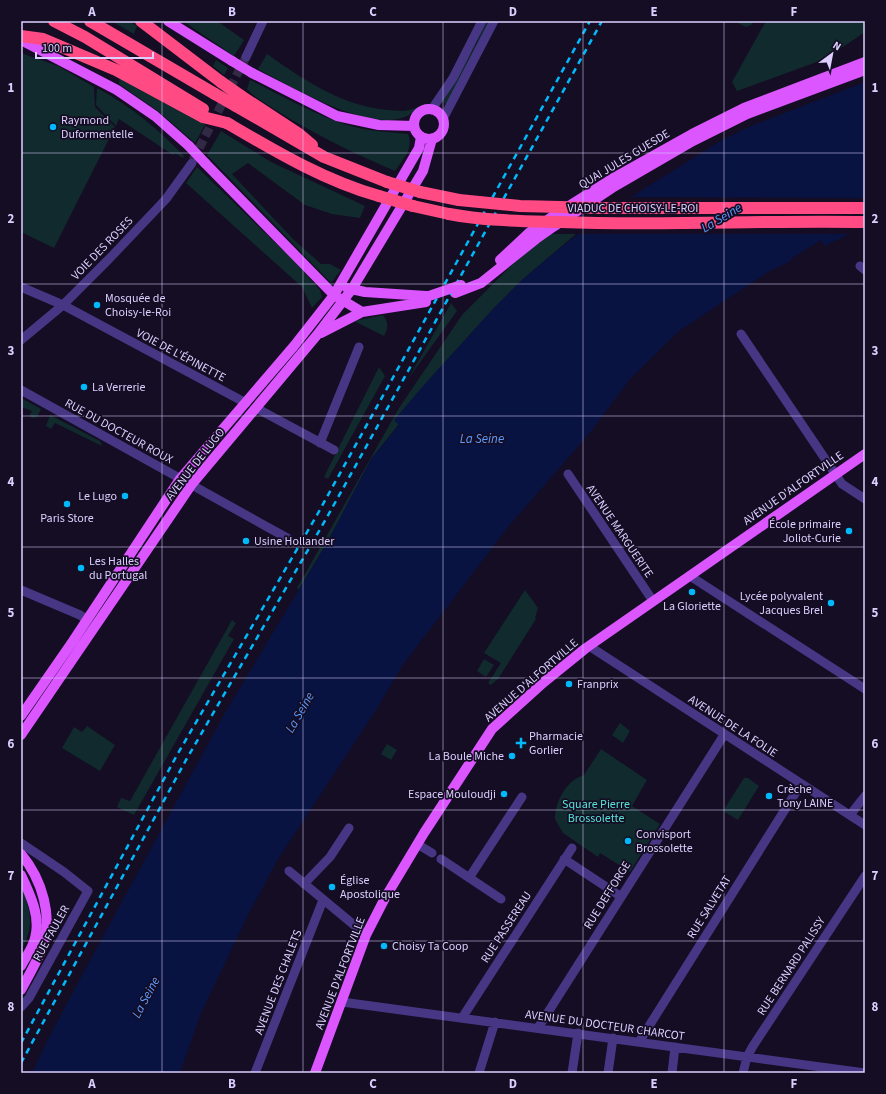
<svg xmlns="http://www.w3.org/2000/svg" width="886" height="1094" viewBox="0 0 886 1094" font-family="'Source Sans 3',sans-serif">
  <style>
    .green { fill: #102a2d }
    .water { fill: #081342 }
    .pier { fill: #140d23 }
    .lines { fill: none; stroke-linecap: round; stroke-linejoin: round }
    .minor-tunnel { stroke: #322a44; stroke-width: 9; stroke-dasharray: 9 4.5; stroke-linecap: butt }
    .minor { stroke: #463684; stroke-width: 9 }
    .major { stroke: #db56ff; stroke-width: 10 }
    .highway { stroke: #ff4a83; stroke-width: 12 }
    .rail { stroke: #00b9fa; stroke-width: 2.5; stroke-dasharray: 6 5; stroke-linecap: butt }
    .major-bridge { stroke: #db56ff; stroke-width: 10 }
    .highway-bridge { stroke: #ff4a83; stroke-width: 12 }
    .grid { fill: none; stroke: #dccfff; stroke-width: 1; stroke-opacity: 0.55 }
    .poi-dot { fill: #00b9fa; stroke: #140d23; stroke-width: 1.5 }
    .labels { text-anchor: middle; stroke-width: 3.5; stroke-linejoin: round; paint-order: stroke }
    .poi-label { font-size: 12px; fill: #dccfff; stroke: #140d23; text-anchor: start }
    .street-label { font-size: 12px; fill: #dccfff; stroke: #140d23 }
    .park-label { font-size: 12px; fill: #56e4d7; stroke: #140d23 }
    .water-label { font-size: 13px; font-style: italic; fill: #5d9aff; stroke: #140d23 }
    .neatline { fill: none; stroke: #dccfff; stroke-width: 1.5 }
    .grid-label { font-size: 13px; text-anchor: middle; font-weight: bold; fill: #dccfff }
  </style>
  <rect width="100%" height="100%" fill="#140d23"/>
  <path class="green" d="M111 21H129L137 26 134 34Z
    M183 21H217L244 40 234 56Z
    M486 21H490L447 105 443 102 477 42Z
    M734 21H754L751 25 746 27Z
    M766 21H865V32L825 59 737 91 732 82Z
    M21 53 58 66 94 87 95 107 115 127 54 248 21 232Z
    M267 54C304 80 342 106 388 110 399 111 408 112 418 107 389 146 290 86 258 69Z
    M216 60 228 68 224 75 213 66Z
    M120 76 206 123 195 143 158 111 119 84Z
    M250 80C282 96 313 114 347 125 367 131 387 132 408 134 414 149 403 159 395 171 355 154 316 135 279 112 268 105 256 99 247 89Z
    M97 88C131 106 158 129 184 156L183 158 175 153 173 155 119 119 116 126 96 105Z
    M221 131 271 162 365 206 360 218 332 214 305 205 248 163 232 174 294 240 321 264H330L341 270 331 283 207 155Z
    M197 167 290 257 320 290 322 297 312 308 302 287 186 183Z
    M543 234H576L523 279 494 308 425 384 395 420 399 424 371 459 328 541 299 589 297 588 399 408 462 315Z
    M451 303 457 311 408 379Z
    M383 315C389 323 388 328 384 336L354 321Z
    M379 367 385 376 328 479 324 477Z
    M21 398 41 409 37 417 33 418 29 416 32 411 21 407Z
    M50 415 100 441 102 446 55 423 51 429 46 426Z
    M525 590 538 608 535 618 536 619 498 679 491 685 488 683 501 663 484 653Z
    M232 620 236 623 228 636 234 639 134 815 117 807 121 798 130 801Z
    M484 659 494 665 486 677 477 671Z
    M620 723 630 731 623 743 612 735Z
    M87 726 115 745 100 771 62 748 74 727 82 732Z
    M387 744 397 750 391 760 381 754Z
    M601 749 647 780 632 806 660 824 630 872 600 853 598 857 563 833 555 819C555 802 566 780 584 775Z
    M744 778H748L759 786 738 820 723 811Z
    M21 885C31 912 35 925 21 951Z"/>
  <path class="water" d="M865 82V227L824 246 821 240 791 259V261L768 272 679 331 631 378 588 435 508 527 402 666 376 710 278 859 249 913 201 1013 180 1073H32L46 1043 95 951 225 713 328 541 371 459 399 425 394 420 425 384 494 308 523 279 564 245 620 204 722 140 751 126Z"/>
  <path class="pier" d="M627 197 865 198V229L853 234H575Z"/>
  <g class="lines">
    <path class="minor-tunnel" d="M193 160 246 57"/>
    <path class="minor" d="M246 57 263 21
      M432 109 453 78 482 21
      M443 119 494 21
      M860 266 865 270
      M21 287 63 305 246 403
      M741 334 842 484 865 499
      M21 340 63 305 109 259 166 199 192 163
      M21 390 289 539
      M256 408 334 450
      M320 443 359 347
      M568 474 653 601
      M690 576 865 689
      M21 590 80 615 87 620
      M589 646 865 825
      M850 815 865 796
      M21 843 64 872 88 891 29 998 21 1007
      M417 844 432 853
      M441 859 501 899
      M564 859 620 896
      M289 871 366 935
      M469 878 522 797
      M304 884 330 857 349 828
      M342 1002 865 1073
      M462 1018 572 848
      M538 1028 724 735
      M639 1042 801 784
      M255 1073 323 900
      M479 1073 495 1022
      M572 1073 578 1033
      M608 1073 613 1038
      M672 1073 675 1047
      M743 1073 747 1057 753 1046 865 876"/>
    <path class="major" d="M168 21 232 61
      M21 40 117 90 155 116 189 146
      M252 73 337 116 379 125 414 126
      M414 124a15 15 0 1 1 30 0a15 15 0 1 1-30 0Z
      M205 163 334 295 362 312
      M500 260 530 232 553 216 615 177 692 134 744 108 865 62
      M347 288 365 292 426 296
      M455 293 481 283 536 239 553 227 612 188 693 141 747 114 865 70
      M321 333 362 312 426 302
      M21 716 73 641 180 479 294 346 334 295 419 148 421 137
      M21 735 192 484 317 335 352 289 423 171 432 139
      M21 854C42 879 54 918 42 949 36 963 28 977 21 990
      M21 875C30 894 41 917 35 938 33 948 25 958 21 966
      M315 1073 366 935 385 898 424 833 492 729 544 682 586 648 865 454"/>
    <path class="highway" d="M54 21 85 37 203 109
      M90 21 215 94
      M141 21 221 82
      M21 36 43 39 116 70 203 117
      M241 96 299 134 312 145
      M236 106 324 157 387 182
      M227 123C275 151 325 181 379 196
      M420 192 459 200
      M413 206 449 214"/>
    <path class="rail" d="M21 1043 177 755 317 515 590 21
      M21 1063 186 760 326 519 602 21"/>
    <path class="major-bridge" d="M232 61 252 73
      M189 146 205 163
      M429 296 461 285"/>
    <path class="highway-bridge" d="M221 82 241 96
      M215 94 236 106
      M203 117 227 123
      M387 182 420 192
      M379 196 413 206
      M459 200 520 206 600 208H865
      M449 214C486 221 524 221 561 222 662 226 764 220 865 222"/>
  </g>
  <path class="grid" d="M162 21V1073M303 21V1073M443 21V1073M583 21V1073M724 21V1073M21 153H865M21 284H865M21 416H865M21 547H865M21 678H865M21 810H865M21 941H865"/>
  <g class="poi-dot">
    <circle cx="53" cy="127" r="4"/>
    <circle cx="97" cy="305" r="4"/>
    <circle cx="84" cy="387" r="4"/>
    <circle cx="125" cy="496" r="4"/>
    <circle cx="67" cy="504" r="4"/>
    <circle cx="849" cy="531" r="4"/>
    <circle cx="246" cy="541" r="4"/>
    <circle cx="81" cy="568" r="4"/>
    <circle cx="692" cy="592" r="4"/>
    <circle cx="831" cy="603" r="4"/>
    <circle cx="569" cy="684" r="4"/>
    <path d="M519 737h4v4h4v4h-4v4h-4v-4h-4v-4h4z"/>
    <circle cx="512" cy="756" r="4"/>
    <circle cx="504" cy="794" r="4"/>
    <circle cx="769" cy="796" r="4"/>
    <circle cx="628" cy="841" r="4"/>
    <circle cx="332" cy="887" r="4"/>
    <circle cx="384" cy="946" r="4"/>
  </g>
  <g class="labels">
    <g class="poi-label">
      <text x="61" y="124">Raymond<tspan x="61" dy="14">Duformentelle</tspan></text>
      <text x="105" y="302">Mosquée de<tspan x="105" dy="14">Choisy-le-Roi</tspan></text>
      <text x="92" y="391">La Verrerie</text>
      <text x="117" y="500" text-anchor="end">Le Lugo</text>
      <text x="67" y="522" text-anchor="middle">Paris Store</text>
      <text x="841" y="528" text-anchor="end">École primaire<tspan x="841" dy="14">Joliot-Curie</tspan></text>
      <text x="254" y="545">Usine Hollander</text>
      <text x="89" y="565">Les Halles<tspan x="89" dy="14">du Portugal</tspan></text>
      <text x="823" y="600" text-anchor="end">Lycée polyvalent<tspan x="823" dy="14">Jacques Brel</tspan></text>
      <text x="692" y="610" text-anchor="middle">La Gloriette</text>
      <text x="577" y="688">Franprix</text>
      <text x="529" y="740">Pharmacie<tspan x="529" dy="14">Gorlier</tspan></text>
      <text x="504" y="760" text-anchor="end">La Boule Miche</text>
      <text x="777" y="793">Crèche<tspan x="777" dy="14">Tony LAINE</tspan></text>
      <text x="496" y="798" text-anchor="end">Espace Mouloudji</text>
      <text x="636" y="838">Convisport<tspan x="636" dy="14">Brossolette</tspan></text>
      <text x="340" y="884">Église<tspan x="340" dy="14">Apostolique</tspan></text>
      <text x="392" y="950">Choisy Ta Coop</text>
    </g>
    <g class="street-label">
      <text transform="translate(624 159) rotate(-31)" y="4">QUAI JULES GUESDE</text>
      <text x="633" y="212">VIADUC DE CHOISY-LE-ROI</text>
      <text transform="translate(102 248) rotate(-46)" y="4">VOIE DES ROSES</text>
      <text transform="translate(181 355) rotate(28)" y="4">VOIE DE L'ÉPINETTE</text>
      <text transform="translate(119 431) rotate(29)" y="4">RUE DU DOCTEUR ROUX</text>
      <text transform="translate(195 464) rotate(-52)" y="4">AVENUE DE LUGO</text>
      <text transform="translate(793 488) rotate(-35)" y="4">AVENUE D'ALFORTVILLE</text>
      <text transform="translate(620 531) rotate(56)" y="4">AVENUE MARGUERITE</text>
      <text transform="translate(531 680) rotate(-41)" y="4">AVENUE D'ALFORTVILLE</text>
      <text transform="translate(733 726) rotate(33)" y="4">AVENUE DE LA FOLIE</text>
      <text transform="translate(607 895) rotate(-58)" y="4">RUE DEFFORGE</text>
      <text transform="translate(709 907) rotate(-58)" y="4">RUE SALVETAT</text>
      <text transform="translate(506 927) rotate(-57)" y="4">RUE PASSEREAU</text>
      <text transform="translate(51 933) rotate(-61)" y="4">RUE FAULER</text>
      <text transform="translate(791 966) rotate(-57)" y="4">RUE BERNARD PALISSY</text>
      <text transform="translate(340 973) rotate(-69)" y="4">AVENUE D'ALFORTVILLE</text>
      <text transform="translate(278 982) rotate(-69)" y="4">AVENUE DES CHALETS</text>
      <text transform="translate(605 1025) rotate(8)" y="4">AVENUE DU DOCTEUR CHARCOT</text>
    </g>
    <g class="park-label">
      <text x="596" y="808">Square Pierre<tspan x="596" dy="14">Brossolette</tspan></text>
    </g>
    <g class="water-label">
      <text transform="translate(721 217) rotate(-31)" y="5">La Seine</text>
      <text x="482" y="443">La Seine</text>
      <text transform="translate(299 712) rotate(-60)" y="5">La Seine</text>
      <text transform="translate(145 997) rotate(-62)" y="5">La Seine</text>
    </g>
  </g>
  <rect width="886" height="1094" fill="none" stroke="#140d23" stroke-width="44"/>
  <g transform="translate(832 54) rotate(32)" stroke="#140d23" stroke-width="3" paint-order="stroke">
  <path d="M0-3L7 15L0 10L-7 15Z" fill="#dccfff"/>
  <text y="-6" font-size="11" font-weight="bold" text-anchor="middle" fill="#dccfff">N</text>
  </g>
  <path d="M36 52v6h117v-6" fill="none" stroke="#dccfff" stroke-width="2"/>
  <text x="42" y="52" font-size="12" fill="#dccfff" stroke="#140d23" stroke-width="3" paint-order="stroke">100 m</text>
  <rect x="22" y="22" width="842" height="1050" class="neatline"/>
  <g class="grid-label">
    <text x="92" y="16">A</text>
    <text x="232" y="16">B</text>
    <text x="373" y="16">C</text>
    <text x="513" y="16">D</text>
    <text x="654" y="16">E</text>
    <text x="794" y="16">F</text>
    <text x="11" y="92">1</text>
    <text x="875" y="92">1</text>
    <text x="11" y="223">2</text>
    <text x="875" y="223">2</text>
    <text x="11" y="355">3</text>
    <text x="875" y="355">3</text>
    <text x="11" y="486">4</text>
    <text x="875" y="486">4</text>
    <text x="11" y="617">5</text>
    <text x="875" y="617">5</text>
    <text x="11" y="748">6</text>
    <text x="875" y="748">6</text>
    <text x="11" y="880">7</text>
    <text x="875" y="880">7</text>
    <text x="11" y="1011">8</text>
    <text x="875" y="1011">8</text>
    <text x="92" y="1088">A</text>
    <text x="232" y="1088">B</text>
    <text x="373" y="1088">C</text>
    <text x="513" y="1088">D</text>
    <text x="654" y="1088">E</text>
    <text x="794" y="1088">F</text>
  </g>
</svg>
